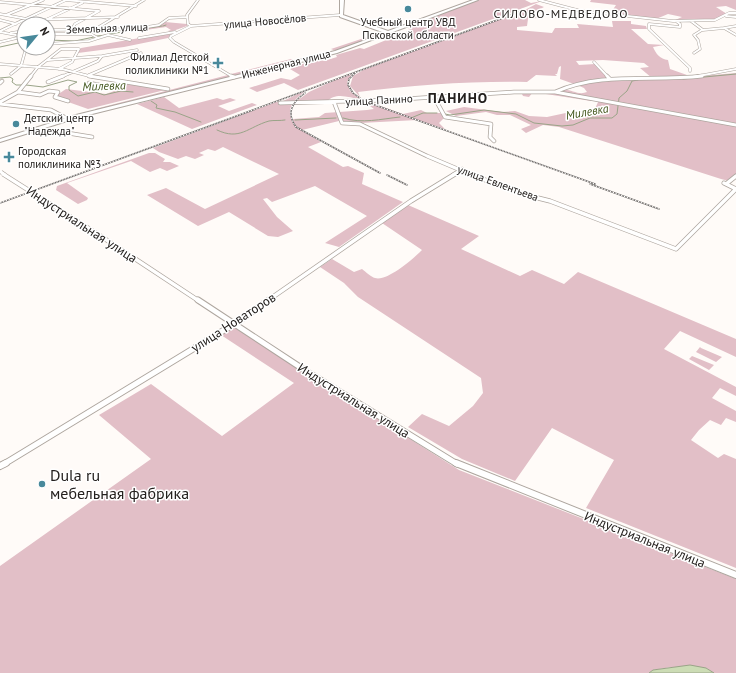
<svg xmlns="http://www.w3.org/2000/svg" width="736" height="673" viewBox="0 0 736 673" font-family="'PT Sans',sans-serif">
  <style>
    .green { fill: #e2bfc7 }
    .water { fill: #ccdcb5; stroke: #9aa488 }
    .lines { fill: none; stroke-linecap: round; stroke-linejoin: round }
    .stream { stroke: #9aa488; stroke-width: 1 }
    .street-far4-casing { stroke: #aea69f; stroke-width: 3 }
    .street-far3-casing { stroke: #aea69f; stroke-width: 4.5 }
    .street-far2-casing { stroke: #aea69f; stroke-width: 5 }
    .street-far1-casing { stroke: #aea69f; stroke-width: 7 }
    .street-casing { stroke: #aea69f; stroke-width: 8 }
    .secondary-casing { stroke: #aea69f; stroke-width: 2 }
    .street-far4 { stroke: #fff; stroke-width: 2 }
    .street-far3 { stroke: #fff; stroke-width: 3 }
    .street-far2 { stroke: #fff; stroke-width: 3.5 }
    .street-far1 { stroke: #fff; stroke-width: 5 }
    .street { stroke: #fff; stroke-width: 6 }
    .secondary { fill: #fff; fill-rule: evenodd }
    .rail-casing { stroke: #716d6b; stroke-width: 1.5 }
    .rail { stroke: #fff; stroke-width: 1; stroke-dasharray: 1.5; stroke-linecap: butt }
    .street-bridge-far1-casing { stroke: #aea69f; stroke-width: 4.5; stroke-linecap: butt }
    .street-bridge-casing { stroke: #aea69f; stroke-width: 5; stroke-linecap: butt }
    .street-bridge-far1 { stroke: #fff; stroke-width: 3 }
    .street-bridge { stroke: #fff; stroke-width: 3.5 }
    .poi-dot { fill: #48899b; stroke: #fff; stroke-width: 1.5 }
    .labels { text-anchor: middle; stroke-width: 3; stroke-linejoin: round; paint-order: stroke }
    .far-street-label { font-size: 11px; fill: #24201e; stroke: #fff }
    .far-poi-label { font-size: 11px; fill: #24201e; stroke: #fff; text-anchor: start }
    .far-neighbourhood-label { font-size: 12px; letter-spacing: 1px; fill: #24201e; stroke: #fff }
    .far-water-label { font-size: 12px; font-style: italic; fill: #44571e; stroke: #fff }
    .street-label { font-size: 13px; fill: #24201e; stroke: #fff }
    .far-district-label { font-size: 14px; font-weight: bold; letter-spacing: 1px; fill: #24201e; stroke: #fff }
    .near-poi-label { font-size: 16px; fill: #24201e; stroke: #fff; text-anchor: start }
  </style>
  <rect width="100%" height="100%" fill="#fffbf8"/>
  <path class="green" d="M478 0H525L531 3 542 1 298 90 284 83 257 92 249 88 281 78 291 80 300 75 290 69 318 58 324 61 337 57 336 55 360 48 364 49 411 30 408 29 417 25 415 24Z
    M591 0H736V10L726 6 716 7 727 14 718 19 673 21 682 17 668 14 656 19 610 14 616 5 590 2Z
    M536 4 544 7 532 13 537 18 528 19 527 26 517 27V30L552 33 555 28H579L577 24 613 27 612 21H631V24L646 26 647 29H631L648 44 664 45 653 47C656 54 660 59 668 60L670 69 687 75 689 77 736 73V125L595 98 591 101 533 92 529 97 523 96 522 94 517 92C533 92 548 93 562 90 570 88 578 96 587 92L584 88 577 85 616 79 632 80 652 78 640 68 649 67 644 63 603 60 576 61 579 65 595 64 608 78 574 84 560 79 561 66 559 67 557 74H555L557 76 536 75 527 82C471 81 414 85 358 92L360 97 350 86 353 76 370 66 525 10Z
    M165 22 187 24V26L170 32 168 31 171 30 166 27 132 32C142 27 155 29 165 22Z
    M382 32 386 33 336 51 331 49Z
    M169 33 171 34 168 38 124 47 78 53 81 48Z
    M291 59 295 61 234 77 231 74Z
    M348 74 351 75 347 82 350 91 361 99C348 98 337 91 326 102L294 103 309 92Z
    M228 75 231 77 95 111V109Z
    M125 83 169 89 88 109 54 97 66 89 106 94 125 87 120 86Z
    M302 92H304C294 100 285 109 293 122V119L319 117 325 113 367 110 374 109 366 103H372L403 114 421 110 427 113H441L444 118 439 123 445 129 417 120 361 123 339 121 302 130 321 142 308 147 343 167 348 166 364 173 362 184 403 202 339 247 325 243 367 216 315 186 272 202 267 198 263 199 277 217 293 231 278 237 268 236 229 212 198 226 147 195 166 188 205 209 279 174 223 147 215 151 208 149 199 153 204 155 195 159 186 156 178 159 159 152 153 148 276 102H281Z
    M164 97 179 108 217 98 223 100 230 98 236 100 218 106 229 111 252 103 257 105 192 129 137 104Z
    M596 100 736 126V174L729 181 721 179 559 127 543 125 526 133 521 129 531 125 510 115H497L486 112 456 116 446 111 464 107 502 112 515 111 529 116 547 117 575 111H594L598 102 595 101Z
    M149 153H155L165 159 163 162H170L179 166 167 171 160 168 150 172 131 161 67 183 88 198 87 200 78 204 56 190 57 186Z
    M408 205 479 236 461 249 520 276 532 270 564 284 578 272 736 339V357L680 331 664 349 736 387V396L720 388 712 398 736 411V422L726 418 721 425 710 420 699 430 691 440 718 458 724 454 736 459V568L586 508 614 460 552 428 515 481 462 459 408 427 422 414 449 426 473 406 483 393 481 378 358 297 344 283 320 267 332 259 354 272 362 269C366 272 371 277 375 278 387 282 414 258 422 250L382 223Z
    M232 328H235L459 470 736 579V673H714L706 668 672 667 653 670 649 673H0V566L151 459 99 415 151 384 222 436 294 383 221 335Z
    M700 347 701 348 722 357 716 362 696 352Z
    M692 356 714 365 709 370 689 359Z"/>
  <path class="water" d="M690 665 706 668 714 673H649L653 670Z"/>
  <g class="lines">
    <path class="stream" d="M163 26 166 25
      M109 34 162 26
      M97 36 106 35
      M48 40 75 41 94 37
      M0 47 23 42
      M0 78 10 77 13 79 12 82 16 85H23
      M683 79 736 74
      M26 85 43 87 68 80 77 82 69 86V90L78 96 95 92 104 95 121 91 133 92
      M151 101 157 105 156 108 175 112 201 122
      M445 114 450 115 484 110 516 114 534 123 562 126 573 125 590 118H612L617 114 619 98 627 91 632 81 638 80
      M343 118C362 124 381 119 400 117
      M411 118 423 113H437
      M295 120 336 118
      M217 130C240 141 248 127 269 121 274 120 280 121 285 120"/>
    <g class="street-far4-casing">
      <path id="street-far4" d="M65 0 136 6
        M539 0 581 11 673 21 715 20 729 13H736
        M0 2 99 11
        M0 14 32 20 118 17
        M6 15 43 0
        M726 16 736 17
        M0 20 16 24
        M676 21 680 24V27L649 24V29L690 68V71
        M691 21 703 30 724 28 736 35
        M37 24 82 3
        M191 26 188 24 187 15 198 0
        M724 28 736 26
        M72 29 75 24 99 11
        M48 30 135 29 159 25 169 18 187 17
        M0 31 66 0
        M0 32 16 35 24 40
        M11 33 24 31
        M48 34H91L98 38
        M87 34 144 0
        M139 38 175 32
        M0 42 21 37
        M48 44 89 41 108 35 130 40
        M694 53 700 49 698 40 694 35 702 30
        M48 60 102 56 137 50
        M594 62 608 77
        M0 64 62 69 93 77
        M11 74 21 66 26 48
        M89 75 141 53
        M30 77 38 67 61 49H79L72 62 59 69
        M61 77 98 61 102 56
        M233 77 174 42 170 38 171 36 191 26 340 15
        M693 77 736 69"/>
    </g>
    <g class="street-far3-casing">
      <path id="street-far3" d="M89 76 168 89
        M231 76 234 77
        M607 76 609 78
        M48 82 63 76
        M0 83 2 81
        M89 83 109 87 120 83
        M18 92 40 95 49 91 58 92 55 97 68 101
        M555 92C602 71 652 82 702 76
        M434 97 445 117 491 124 490 137 494 141
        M0 102 18 92 31 76
        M334 102 342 123 360 124 427 156 472 175
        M280 103 388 100 514 92H555L736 125
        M0 104 51 110 68 119
        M43 129 92 137
        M453 175 462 169"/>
    </g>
    <g class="street-far2-casing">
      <path id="street-far2" d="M469 174 526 195 550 201 676 249 736 189 724 183
        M726 184 736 176
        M96 233 199 301
        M267 301 411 201 455 174"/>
    </g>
    <g class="street-far1-casing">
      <path id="street-far1" d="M198 300 306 371 457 464
        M4 464 234 324 269 300"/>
    </g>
    <g class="street-casing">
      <path id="street" d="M456 463 736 575
        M0 466 6 463"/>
    </g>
    <g class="secondary-casing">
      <path id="secondary" d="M340 0H344L343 15 388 31 473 0H478L337 53 80 117 0 142V139L76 115 335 51 385 33 340 17Z"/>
    </g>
    <use href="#street-far4" class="street-far4"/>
    <use href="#street-far3" class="street-far3"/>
    <use href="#street-far2" class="street-far2"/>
    <use href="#street-far1" class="street-far1"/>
    <use href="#street" class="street"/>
    <use href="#secondary" class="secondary"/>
    <g class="rail-casing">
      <path id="rail" d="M356 72 349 79 348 85 353 93 364 101 595 184
        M305 93C292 102 286 113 296 127L380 173
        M387 175 407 185
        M590 184 659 209
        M0 203 522 11"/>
    </g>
    <use href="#rail" class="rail"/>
    <g class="street-bridge-far1-casing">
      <path id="street-bridge-far1" d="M1 172 5 175"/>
    </g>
    <g class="street-bridge-casing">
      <path id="street-bridge" d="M3 174 96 233"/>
    </g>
    <use href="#street-bridge-far1" class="street-bridge-far1"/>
    <use href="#street-bridge" class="street-bridge"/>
  </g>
  <g class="poi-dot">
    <circle cx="408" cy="9" r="4"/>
    <path d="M216 57h4v4h4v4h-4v4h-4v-4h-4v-4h4z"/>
    <circle cx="16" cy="124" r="4"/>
    <path d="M7 151h4v4h4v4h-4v4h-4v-4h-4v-4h4z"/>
    <circle cx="42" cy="484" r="4"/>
  </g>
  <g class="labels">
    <g class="far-street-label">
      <text transform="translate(265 21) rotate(-5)" y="4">улица Новосёлов</text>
      <text transform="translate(107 28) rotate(-2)" y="4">Земельная улица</text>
      <text transform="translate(286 64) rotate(-14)" y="4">Инженерная улица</text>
      <text transform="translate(379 100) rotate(-3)" y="4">улица Панино</text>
      <text transform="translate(498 183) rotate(20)" y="4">улица Евлентьева</text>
    </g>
    <g class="far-poi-label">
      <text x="408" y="26" text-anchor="middle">Учебный центр УВД<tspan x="408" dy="13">Псковской области</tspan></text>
      <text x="209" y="61" text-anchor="end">Филиал Детской<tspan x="209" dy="13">поликлиники №1</tspan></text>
      <text x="24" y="122">Детский центр<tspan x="24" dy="13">"Надежда"</tspan></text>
      <text x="18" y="155">Городская<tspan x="18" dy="13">поликлиника №3</tspan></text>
    </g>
    <g class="far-neighbourhood-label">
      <text x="561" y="18">СИЛОВО-МЕДВЕДОВО</text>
    </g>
    <g class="far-water-label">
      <text transform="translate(104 86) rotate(-2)" y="4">Милевка</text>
      <text transform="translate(587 112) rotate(-10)" y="4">Милевка</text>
    </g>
    <g class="street-label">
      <text transform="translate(82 224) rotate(33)" y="5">Индустриальная улица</text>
      <text transform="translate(233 322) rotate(-33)" y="5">улица Новаторов</text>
      <text transform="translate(354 400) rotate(32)" y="5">Индустриальная улица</text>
      <text transform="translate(645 539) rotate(22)" y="5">Индустриальная улица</text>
    </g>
    <g class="far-district-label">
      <text x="458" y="103">ПАНИНО</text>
    </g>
    <g class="near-poi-label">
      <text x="50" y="481">Dula ru<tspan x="50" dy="18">мебельная фабрика</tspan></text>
    </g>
  </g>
  <g transform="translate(36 36) rotate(61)"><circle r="19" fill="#ffffff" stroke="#a7a6a5"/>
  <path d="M0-3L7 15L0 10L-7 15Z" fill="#48899b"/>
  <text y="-6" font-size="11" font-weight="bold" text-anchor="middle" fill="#24201e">N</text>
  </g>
</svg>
